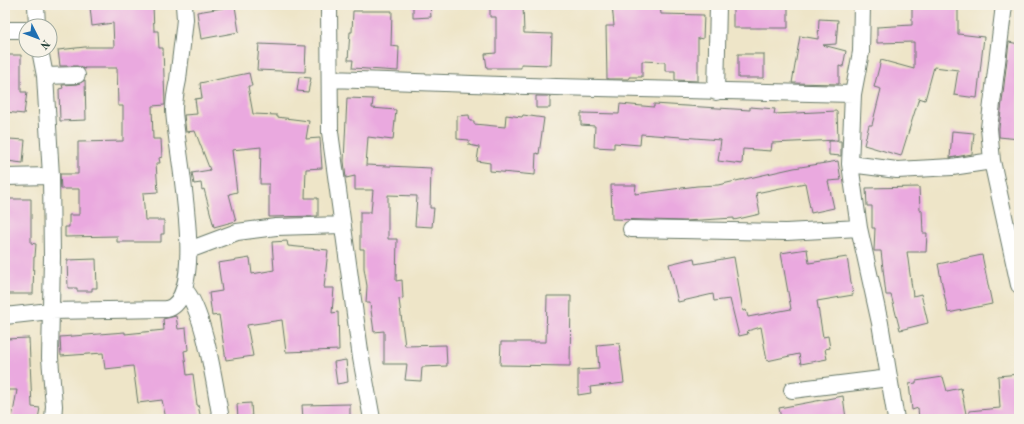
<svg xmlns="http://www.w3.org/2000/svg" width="1024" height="424" viewBox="0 0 1024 424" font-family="'Old Standard TT',serif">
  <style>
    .building { fill: #eaa9df }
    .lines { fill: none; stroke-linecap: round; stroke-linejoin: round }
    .street-casing { stroke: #677868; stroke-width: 18 }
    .street { stroke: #fff; stroke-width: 16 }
  </style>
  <rect width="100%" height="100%" fill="#f7f3e8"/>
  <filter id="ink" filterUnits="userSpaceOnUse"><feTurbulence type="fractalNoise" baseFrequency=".025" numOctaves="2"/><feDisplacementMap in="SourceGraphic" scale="8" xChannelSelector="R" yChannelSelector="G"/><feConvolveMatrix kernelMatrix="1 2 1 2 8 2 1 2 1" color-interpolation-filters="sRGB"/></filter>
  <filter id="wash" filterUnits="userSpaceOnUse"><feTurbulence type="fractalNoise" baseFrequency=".012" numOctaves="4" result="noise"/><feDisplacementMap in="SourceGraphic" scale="16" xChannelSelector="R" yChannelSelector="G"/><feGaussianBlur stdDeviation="0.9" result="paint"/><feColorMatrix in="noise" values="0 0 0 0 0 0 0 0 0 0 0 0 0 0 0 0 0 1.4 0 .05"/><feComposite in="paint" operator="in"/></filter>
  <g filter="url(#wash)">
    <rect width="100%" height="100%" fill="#eee5c8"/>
    <g id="blocks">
      <path class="building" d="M106 5H153L154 31H158L159 48H163L165 105 152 106 153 139H161L162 157 159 158 160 163H156L158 192 143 193 145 220H164V234H161V242H117V236L65 237V227H69V215H79V189H61L60 174H78V142L123 141V106H118L117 68H84L85 69 77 66H60L58 50 85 47H114L113 23 92 26 90 7Z
        M413 5H430L431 17 413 18Z
        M490 5H523L524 33 552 34 551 65 521 64V68H487L485 54 496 53V17H490Z
        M612 5H660L661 14 704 15 703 39 698 38V81L675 80V71H665V62L642 61V77H629V79H607L606 26H614Z
        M733 5H788V28H733Z
        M912 5H927V8H958V34L984 37 977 98 954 95 958 70 934 67 925 100 919 98 901 156 864 145 869 125H872L881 89 874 87 881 60 914 69V42L877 43V27L912 25Z
        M235 6 239 32 201 39 197 12Z
        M353 11H392L391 46 399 47 398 71 352 68 353 60H348L350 32H352Z
        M819 19 838 20 836 44 823 45 846 51 843 67 839 66V84L792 83 800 36 818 39Z
        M1009 42 1019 44V139L999 137V128Z
        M259 44 306 46 305 72 257 70Z
        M738 54H764V78H738Z
        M5 55H21V92H27L24 114 5 112Z
        M249 73 252 86H248L253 114 277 115V117L309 121 306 139 320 138 322 168 306 169 305 198H318V216L269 217V184H260L261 147 232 150 237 192 229 194 236 221 214 227 204 189 202 190 201 183 194 184 192 173 210 170 195 131 186 132 184 115 197 114 195 99 202 98 200 83Z
        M299 77 311 78 308 92 297 91Z
        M85 80 86 120 60 121 59 89 63 88 62 85 78 84Z
        M536 96H550V108H536Z
        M347 98 373 99 372 108 396 110 393 140 368 137 366 165 431 168 430 208H434L432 227 415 226 417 196 388 195V239H397L396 281 402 280 403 298 399 299 405 346 446 345 447 366 422 367 421 381 405 380 407 364H384V331L374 332 370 303H366L367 286 364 268V249H360V212H371L373 190H355V176L346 178 344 161Z
        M620 104 654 107V104L750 110V107L775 109 774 114 837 111 838 140 772 143 771 151 743 149 742 164 718 161 721 140 641 134 640 145 614 143V148L594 147 595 126 581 125V113L619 114Z
        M469 115 470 121H474V124L505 127 506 115 522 117 523 115 544 118 539 154 536 153 535 175 490 171V163L477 161 479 147 469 145V140L457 139V116Z
        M952 131 974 133 972 154 950 158Z
        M9 139 25 140 23 163 7 161Z
        M829 141H841V156L829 155Z
        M838 161 841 180 828 181 834 208 811 213 805 183 756 193 760 214 734 220V218L685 221 612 219 611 185H636L635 194 697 186 718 185 794 168Z
        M919 187 920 210H922L923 233H927L926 252H907L913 296 921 294 928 323 900 330 891 295H886L881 251H874L875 228H872V206H867L866 188Z
        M5 199H31V243L36 244 35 257H34L33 294H5Z
        M287 241 288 246 328 250 324 288H334L332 313 338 312 339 350 286 352 282 320 247 325 253 356 226 360 219 315 212 316 209 293 222 291 218 263 250 258 252 274 274 270 272 242Z
        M807 249 809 263 847 257 853 295 817 301 823 337 828 336 830 348 825 349 827 359 801 364 799 354 767 361 761 327 747 331 748 334 739 336 730 299 714 301 713 294 678 302 669 264 694 258 695 264 734 257 743 311 746 310 748 317 791 309 781 253Z
        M982 255 992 304 948 313 938 264Z
        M96 259 97 288H92V291H77V288H68L67 260Z
        M547 296H571L570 366 500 365 501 342H546Z
        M176 316 178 329 186 328 188 350 184 351 187 375 193 374 197 405H198L201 419H166L162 400 138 403 133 366 105 369 103 353 61 356 60 337 125 332V334L164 330 163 319Z
        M29 338 32 407 40 408 38 419H12L17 390H5V339Z
        M619 343 624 383 590 387 591 393 578 395V370L599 369 597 345Z
        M346 360 348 382 337 384 334 362Z
        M1019 374V419H969V411L1000 408 998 376Z
        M943 377 947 391 961 388 967 419H919L918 408 912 410 909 384 916 383V381Z
        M843 396 846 419H781L779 408Z
        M251 403 252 419H238L237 404Z
        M350 404V419H303L302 405Z"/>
    </g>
  </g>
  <g filter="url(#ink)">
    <use href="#blocks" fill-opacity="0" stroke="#677868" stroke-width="1"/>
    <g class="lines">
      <g class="street-casing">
        <path id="street" d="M36 5 37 26
          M329 5 330 132 361 358 372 419
          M862 5 861 52 853 94 850 164 859 228 880 323 896 419
          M1004 5 989 128 992 161 1019 285
          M5 30H26
          M40 50 45 76 51 176 52 257 50 358 54 406 53 419
          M45 76 77 75
          M330 79 556 87 853 94
          M716 92 718 5
          M850 164 897 170 952 167 992 161
          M5 177 51 176
          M631 229 786 232 859 228
          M189 250 237 232 276 227 343 225
          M184 289C205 310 215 388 221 419
          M5 316 50 311 167 309C210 298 175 145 174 110 174 100 176 89 178 80 180 60 183 40 185 19L184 5
          M792 390 889 378"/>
      </g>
      <use href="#street" class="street"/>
    </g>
  </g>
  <rect width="1024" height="424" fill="none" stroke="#f7f3e8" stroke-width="20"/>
  <g transform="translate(38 38) rotate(132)"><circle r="19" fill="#f7f3e8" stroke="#a1aaa0"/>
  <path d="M0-3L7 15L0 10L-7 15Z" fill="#1f6fb2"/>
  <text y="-6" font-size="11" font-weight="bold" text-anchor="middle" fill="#1f3d34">N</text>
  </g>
</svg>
